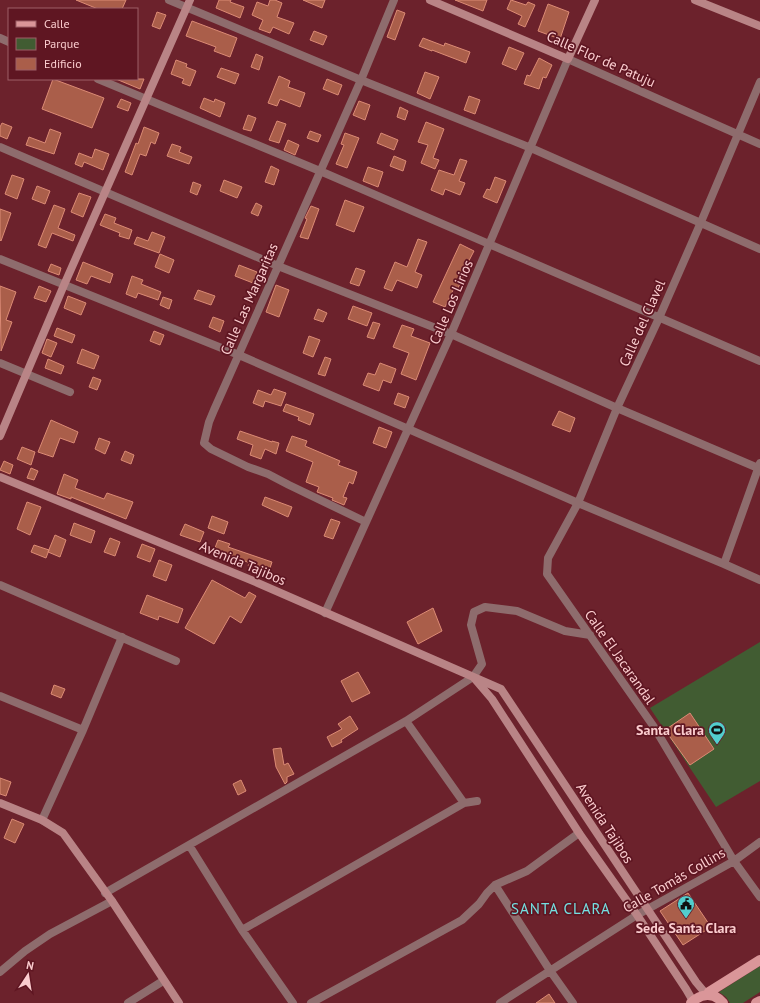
<svg xmlns="http://www.w3.org/2000/svg" width="760" height="1003" viewBox="0 0 760 1003" font-family="'PT Sans',sans-serif">
  <style>
    .green { fill: #415c32 }
    .building { fill: #aa5e4a; stroke: #dc8b75 }
    .lines { fill: none; stroke-linecap: round; stroke-linejoin: round }
    .street { stroke: #8e6c6d; stroke-width: 8 }
    .secondary { stroke: #b98486; stroke-width: 8 }
    .primary { stroke: #da9699; stroke-width: 10 }
    .labels { text-anchor: middle; stroke-width: 3.5; stroke-linejoin: round; paint-order: stroke }
    .street-label { font-size: 14px; fill: #fbcdcf; stroke: #5f1622 }
    .poi-label { font-size: 14px; font-weight: bold; fill: #fbcdcf; stroke: #5f1622; text-anchor: end }
    .neighbourhood-label { font-size: 15px; letter-spacing: 1px; fill: #74e0e1; stroke: #5f1622 }
  </style>
  <rect width="100%" height="100%" fill="#6c222c"/>
  <path class="green" d="M760 642V781L716 807 650 708Z
    M760 966V992L743 1003H730L726 997 719 992Z"/>
  <path class="building" d="M76 0H126L122 9H98Z
    M219 0H231L230 2 244 7 240 18 216 8Z
    M270 0H275L282 3 277 17 294 23 289 34 273 27 270 33 259 29 263 20 252 15 257 2 268 6Z
    M303 0H325L322 8Z
    M455 0H487L483 11Z
    M511 0 526 5 528 2 535 5 525 27 518 24 522 16 507 9Z
    M548 4 569 12 560 39 538 31Z
    M397 10 405 13 395 40 387 37Z
    M157 12 166 15 160 29 152 26Z
    M192 21 237 38 230 57 214 51 216 47 186 36Z
    M314 31 327 36 323 45 310 40Z
    M423 38 444 46 445 43 470 52 466 63 432 50V51L419 46Z
    M509 47 524 53 516 70 502 64Z
    M256 54 263 57 259 70 251 67Z
    M539 58 552 65 546 78 543 77 539 89 524 84 527 75 530 76Z
    M176 60 187 64 186 67 196 71 190 86 182 83 184 79 171 74Z
    M221 68 239 74 235 84 217 77Z
    M425 72 439 77 430 99 417 93Z
    M279 76 290 81 288 87 305 93 300 107 280 99 277 106 268 103Z
    M53 79 104 98 92 128 42 109Z
    M116 79H144L140 89Z
    M327 79 342 85 338 95 323 89Z
    M469 96 480 100 475 114 464 110Z
    M204 98 214 102 215 99 225 103 220 117 200 108Z
    M121 99 131 103 128 111 117 107Z
    M359 101 370 105 365 120 353 115Z
    M400 107 408 111 405 120 397 117Z
    M248 115 256 118 251 131 243 129Z
    M277 121 286 124 279 143 269 140Z
    M426 122 444 129 433 158 439 160 435 169 421 163 428 145 418 142Z
    M2 123 12 127 7 139 0 136V127Z
    M144 127 159 133 155 144 151 142 146 156 140 154 132 175 125 172 136 143 138 144Z
    M50 129 61 133 54 154 26 145 29 137 45 143Z
    M310 131 321 135 318 142 307 138Z
    M345 133 359 138 347 168 336 164 344 145 341 144Z
    M381 133 398 140 394 150 377 143Z
    M288 140 299 145 295 155 284 150Z
    M172 144 181 147 179 152 192 157 189 164 167 156Z
    M95 149 109 154 103 170 84 162 82 167 75 164 79 153 92 158Z
    M394 156 406 161 403 171 390 166Z
    M460 159 467 161 459 181 465 183 460 195 445 189 443 195 431 190 439 170 454 175Z
    M271 166 279 170 274 185 265 182Z
    M368 167 383 172 378 187 363 181Z
    M12 175 24 179 17 199 5 194Z
    M495 177 506 181 497 203 483 197 487 189 490 190Z
    M224 180 242 187 237 198 220 191Z
    M193 182 201 185 197 195 190 192Z
    M37 186 50 191 45 204 32 199Z
    M79 193 91 197 83 217 71 212Z
    M345 200 364 207 354 232 336 225Z
    M256 203 262 206 258 216 251 213Z
    M54 205 65 209 58 228 75 235 73 241 52 233 46 248 38 245Z
    M311 206 319 209 308 239 300 237 307 219 305 218Z
    M0 209 11 213 1 241 0 240Z
    M105 214 116 218 114 223 132 230 129 239 119 236 120 233 100 225Z
    M152 232 165 237 159 253 134 244 137 237 148 241Z
    M418 239 427 242 415 272 422 275 417 288 397 280 392 291 384 288 395 262 407 267Z
    M460 244 474 251 462 274 464 275 458 288 455 286 445 307 433 302Z
    M160 254 174 260 169 273 155 267Z
    M83 262 113 274 110 283 91 276 87 284 76 280Z
    M51 264 61 268 59 275 48 271Z
    M239 265 257 272 253 283 235 276Z
    M356 268 365 271 359 286 350 283Z
    M132 276 143 280 141 284 161 292 158 300 138 293 136 298 126 294Z
    M276 285 289 290 279 317 266 312Z
    M0 286 16 292 6 320 12 322 1 351Z
    M39 286 51 291 46 302 34 298Z
    M198 290 215 296 211 305 194 299Z
    M68 296 86 303 81 315 64 308Z
    M163 297 172 300 169 309 160 305Z
    M353 306 372 313 367 326 348 319Z
    M318 309 327 313 323 322 314 319Z
    M213 317 224 321 220 332 209 327Z
    M373 322 380 324 374 339 367 337Z
    M402 325 414 329 411 336 430 343 416 380 401 374 409 353 393 347Z
    M57 328 75 335 72 343 54 336Z
    M154 331 164 335 160 345 150 341Z
    M309 336 320 340 313 357 303 353Z
    M47 339 57 343 51 357 42 353Z
    M82 349 99 356 94 369 77 363Z
    M325 357 331 359 325 376 318 374Z
    M48 359 64 366 61 374 45 368Z
    M380 363 396 369 391 383 383 380 379 391 363 385 368 373 375 375Z
    M93 377 101 380 97 390 89 387Z
    M274 389 286 393 281 406 265 401 263 407 253 403 258 390 271 395Z
    M398 393 409 397 405 408 394 404Z
    M286 404 314 414 310 425 298 420 299 417 283 411Z
    M559 411 575 418 570 432 552 425Z
    M51 420 78 432 74 443 60 438 53 457 38 452Z
    M379 427 392 432 386 448 373 443Z
    M240 431 272 442V441L279 443 276 454 265 449 261 459 250 455 253 445 237 439Z
    M292 436 307 441 305 446 340 461 338 465 357 472 353 484 349 482 343 497 347 498 344 505 332 500 333 498 317 492 319 487 306 482 313 462 286 451Z
    M99 438 110 442 105 454 95 449Z
    M22 447 35 452 31 465 17 459Z
    M125 451 134 455 131 464 121 460Z
    M4 461 13 465 10 474 0 470Z
    M31 468 38 471 34 480 27 478Z
    M64 474 78 480 75 488 104 499 107 493 133 502 126 519 71 497V499L57 494Z
    M265 497 292 507 288 517 262 505Z
    M27 502 41 507 30 535 17 529Z
    M212 516 228 522 224 534 208 528Z
    M331 519 340 522 333 539 324 536Z
    M74 523 95 531 91 543 70 535Z
    M185 524 204 532 200 542 180 535Z
    M55 535 66 540 60 557 48 552Z
    M110 538 120 542 115 556 104 552Z
    M218 540 230 544 228 547 272 562 268 574 248 566 250 563 226 554 225 557 213 553Z
    M142 544 155 549 150 562 137 557Z
    M34 545 49 550 46 558 31 552Z
    M159 560 172 565 166 581 153 576Z
    M212 580 245 598 249 592 256 596 241 623 230 616 214 644 185 628Z
    M147 595 183 609 178 623 159 616 158 620 140 613Z
    M433 608 442 631 418 644 407 622Z
    M358 672 370 693 352 702 341 681Z
    M54 685 65 689 61 698 51 694Z
    M690 713 714 749 690 765 665 730Z
    M350 716 358 729 341 740 342 742 332 747 327 737 342 729 338 724Z
    M281 748 284 765 288 763 294 774 287 777V782L285 784 276 767 273 749Z
    M0 778 11 782 6 796 0 794Z
    M241 780 246 791 238 795 233 784Z
    M12 819 24 824 15 843 4 838Z
    M688 893 711 927 683 945 660 911Z
    M549 994 555 1003H536Z"/>
  <g class="lines">
    <path class="street" d="M169 0 361 80 531 148 760 249
      M0 38 9 42
      M98 79 320 171 760 361
      M760 82 701 222 659 318 617 408 578 503 548 558 547 574 654 727 734 861 760 897
      M0 147 278 266 451 334 617 408 758 468
      M0 259 239 355 578 503 724 564 760 580
      M0 363 70 392
      M366 522 289 485 268 474 248 467 211 449 204 443 209 422 214 410 361 80 394 0
      M724 564 760 463
      M0 585 176 661
      M325 613 451 334 568 59 760 144
      M0 696 83 730
      M406 721 464 803 477 801
      M42 820 83 730 122 637
      M189 845 242 930 293 1003
      M495 885 551 972 573 1003
      M105 893 406 721 473 677 482 664 471 625 474 612 485 607 517 611 565 631 590 635
      M242 930 464 803
      M0 972 25 951 50 934 112 901
      M128 1003 163 981
      M311 1003 462 920 479 904 487 893 495 885 527 871 579 833
      M500 1003 637 915 734 861 760 842"/>
    <path class="secondary" d="M430 0 568 59 595 0
      M695 0 760 26
      M0 436 64 285 190 0
      M0 477 251 580 501 689 696 982 706 994
      M474 678 492 699 579 833 637 915 686 989 693 1001
      M0 803 42 820 63 833 112 901 179 1003"/>
    <path class="primary" d="M708 994 709 992 760 960
      M691 1003C701 993 714 992 723 1003
      M756 1003 760 1001"/>
  </g>
  <defs>
    <g id="stadium-pin" transform="scale(0.9)"><path d="M0 17L-7.5 6A9.5 9.5 0 1 1 7.5 6Z" fill="#52cdcd" stroke="#5f1622"/><path d="M0-5a6.5 5 0 1 0 0 10a6.5 5 0 1 0 0-10ZM-3.5-1.8h7v3.6h-7Z" fill="#111"/></g>
    <g id="civic-pin" transform="scale(0.9)"><path d="M0 17L-7.5 6A9.5 9.5 0 1 1 7.5 6Z" fill="#52cdcd" stroke="#5f1622"/><path d="M-.6-6.5H3V-4.5H.6V-3L4-1V1h2V6H-6V1h2V-1L-.6-3ZM-1.2 2.5V6h2.4V2.5Z" fill="#111"/></g>
  </defs>
  <g fill-rule="evenodd">
    <use href="#stadium-pin" x="717" y="730"/>
    <use href="#civic-pin" x="686" y="904"/>
  </g>
  <g class="labels">
    <g class="street-label">
      <text transform="translate(601 59) rotate(24)" y="5">Calle Flor de Patuju</text>
      <text transform="translate(249 299) rotate(-66)" y="5">Calle Las Margaritas</text>
      <text transform="translate(451 302) rotate(-67)" y="5">Calle Los Lirios</text>
      <text transform="translate(642 323) rotate(-66)" y="5">Calle del Clavel</text>
      <text transform="translate(243 563) rotate(23)" y="5">Avenida Tajibos</text>
      <text transform="translate(620 657) rotate(55)" y="5">Calle El Jacarandal</text>
      <text transform="translate(605 823) rotate(57)" y="5">Avenida Tajibos</text>
      <text transform="translate(674 880) rotate(-30)" y="5">Calle Tomás Collins</text>
    </g>
    <g class="poi-label">
      <text x="704" y="735">Santa Clara</text>
      <text x="686" y="933" text-anchor="middle">Sede Santa Clara</text>
    </g>
    <g class="neighbourhood-label">
      <text x="561" y="914">SANTA CLARA</text>
    </g>
  </g>
  <rect x="8" y="8" width="130" height="72" fill="#5f1622" stroke="#9d5f67"/>
  <rect x="16" y="21" width="20" height="6" fill="#da9699" stroke="#9d5f67"/>
  <text x="44" y="28" font-size="12" fill="#fbcdcf">Calle</text>
  <rect x="16" y="38" width="20" height="12" fill="#415c32" stroke="#9d5f67"/>
  <text x="44" y="48" font-size="12" fill="#fbcdcf">Parque</text>
  <rect x="16" y="58" width="20" height="12" fill="#aa5e4a" stroke="#9d5f67"/>
  <text x="44" y="68" font-size="12" fill="#fbcdcf">Edificio</text>
  <g transform="translate(28 975) rotate(12)" stroke="#5f1622" stroke-width="3" paint-order="stroke">
  <path d="M0-3L7 15L0 10L-7 15Z" fill="#fbcdcf"/>
  <text y="-6" font-size="11" font-weight="bold" text-anchor="middle" fill="#fbcdcf">N</text>
  </g>
</svg>
